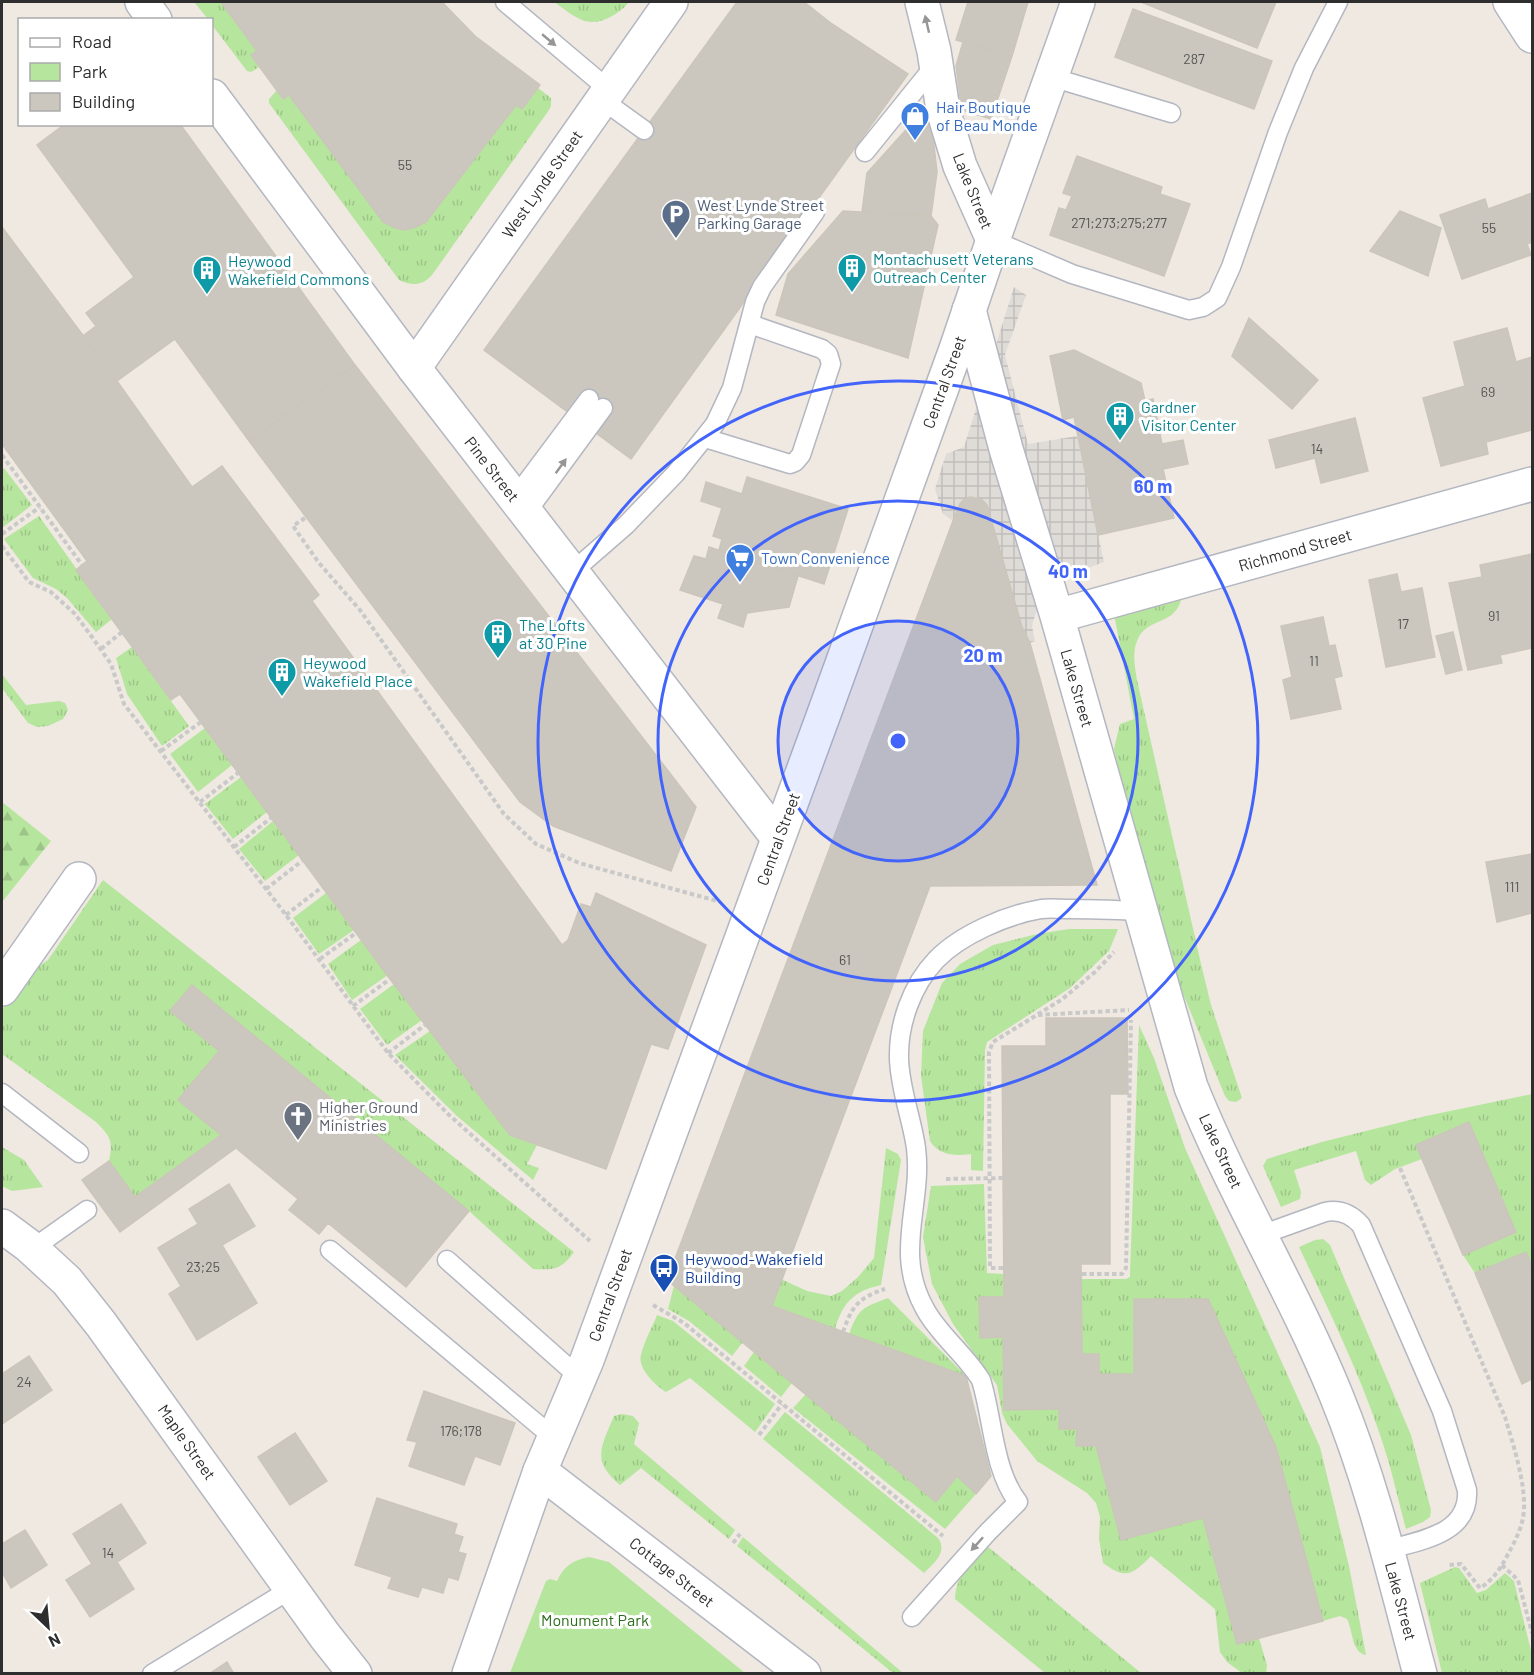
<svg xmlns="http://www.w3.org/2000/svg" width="1534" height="1675" viewBox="0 0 1534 1675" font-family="Barlow,sans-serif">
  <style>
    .grass { fill: url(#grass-tufts) }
    .forest { fill: url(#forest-firs) }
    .park { fill: #b6e59e }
    .plaza { fill: url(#plaza-grid) }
    .building { fill: #cbc7bf; stroke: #cbc5ba; stroke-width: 1.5 }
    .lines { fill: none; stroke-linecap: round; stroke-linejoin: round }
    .lane-casing { stroke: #b4b7c1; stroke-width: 21 }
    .street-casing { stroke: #b4b7c1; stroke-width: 36 }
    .secondary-casing { stroke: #b4b7c1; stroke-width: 36 }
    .path { stroke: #c9c9c9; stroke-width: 4; stroke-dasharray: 4.5 3; stroke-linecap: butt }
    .lane { stroke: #fff; stroke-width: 18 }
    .street { stroke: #fff; stroke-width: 33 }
    .secondary { stroke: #fff; stroke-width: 33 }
    .oneway { fill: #969696 }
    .ring { fill: none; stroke: #4264fb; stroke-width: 3 }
    .labels { text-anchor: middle; stroke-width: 6; stroke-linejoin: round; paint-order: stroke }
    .number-label { font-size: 14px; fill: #555452 }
    .shop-label { font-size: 16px; fill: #366cbe; stroke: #fff; text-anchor: start }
    .street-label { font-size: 16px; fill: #2e2e2e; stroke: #fff }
    .service-label { font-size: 16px; fill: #4e5e75; stroke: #fff; text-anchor: start }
    .culture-label { font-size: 16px; fill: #0d838f; stroke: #fff; text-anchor: start }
    .worship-label { font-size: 16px; fill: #5b616d; stroke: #fff; text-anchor: start }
    .transit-label { font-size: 16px; fill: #164399; stroke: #fff; text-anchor: start }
    .park-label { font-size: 16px; fill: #2c6e1b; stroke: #fff }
    .centre { fill: #4264fb; stroke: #fff; stroke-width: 3 }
    .ring-label { font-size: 18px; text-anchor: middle; font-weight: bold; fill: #4264fb; stroke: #fff; stroke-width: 6; stroke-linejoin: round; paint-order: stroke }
  </style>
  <defs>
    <pattern id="grass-tufts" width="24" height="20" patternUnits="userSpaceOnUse" patternTransform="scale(1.5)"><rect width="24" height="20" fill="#b6e59e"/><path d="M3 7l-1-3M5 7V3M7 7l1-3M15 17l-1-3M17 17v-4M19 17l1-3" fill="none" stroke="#9dc588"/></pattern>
    <pattern id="forest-firs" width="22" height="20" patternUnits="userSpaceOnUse" patternTransform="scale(1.5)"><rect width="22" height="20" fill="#b6e59e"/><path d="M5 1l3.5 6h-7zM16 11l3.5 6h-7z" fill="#9dc588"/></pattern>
    <pattern id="plaza-grid" width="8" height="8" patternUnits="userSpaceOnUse" patternTransform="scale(1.5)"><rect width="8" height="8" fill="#dfdcd8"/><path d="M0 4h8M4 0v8" fill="none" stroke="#c0bdba"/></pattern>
  </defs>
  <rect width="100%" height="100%" fill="#efe9e1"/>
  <path class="grass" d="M194 2H221L257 51 251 55 259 67 251 72 247 71 212 25V20L208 19Z
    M554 2H629C619 14 599 27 582 20 572 16 563 8 554 2Z
    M538 88 551 98V106L549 110 432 275C422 286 412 286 399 280L269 103V99L277 90 282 99 289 95 383 221C399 231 410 231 426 222L516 105 522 109Z
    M4 468 32 505 2 528V470Z
    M39 516 112 619 96 632 67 598 56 589 33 578 4 539Z
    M1182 596C1177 627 1146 616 1137 641 1132 653 1135 668 1137 680L1201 964 1211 1005 1242 1098 1236 1102 1229 1101 1225 1096 1177 979 1148 892 1114 749 1120 724 1134 719 1114 614Z
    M132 647 189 726 162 746 127 694 116 658Z
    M2 674 26 705 59 701 65 703 68 710 63 719 48 726 37 727 28 723 2 688Z
    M205 728 232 765 198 792 170 754Z
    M241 777 267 812 233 839 205 804Z
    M273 821 299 855 265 881 239 849Z
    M103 880 574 1252C561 1270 554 1270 533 1269L469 1211 192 985 170 1011 219 1051 178 1100 221 1135 135 1197 109 1161C113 1141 111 1137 96 1122L2 1054V1010L33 970 48 960Z
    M326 893 354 930 319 954 293 918Z
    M1069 929H1118L1109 951 1070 988 987 1042 985 1050 983 1171 971 1170V1154C956 1156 939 1156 930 1141L921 1076 923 1031 942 983 960 964 993 945 1037 934Z
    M361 940 388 975 352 1000 328 964Z
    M394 984 422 1020 387 1045 360 1009Z
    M1139 1025 1154 1058 1185 1148 1320 1447 1349 1566 1366 1655C1352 1653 1353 1631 1347 1619L1340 1616 1323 1621 1276 1447 1208 1299 1134 1374H1099V1354H1082L1081 1279H1126L1130 1277V1273Z
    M430 1031 510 1135 537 1145 527 1164 539 1168 533 1180 457 1116 395 1055Z
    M1532 1094V1266L1526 1252 1475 1273 1463 1255 1516 1232 1469 1122 1416 1145 1422 1159 1395 1169 1371 1185 1365 1180 1356 1151 1294 1170 1301 1192 1300 1199 1281 1207 1263 1166 1267 1159 1322 1142 1426 1116Z
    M2 1147 24 1160 43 1187 12 1191 2 1186Z
    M886 1148 898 1154 901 1160 881 1285C854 1291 843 1302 835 1329L772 1306 781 1279 807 1291 831 1296 842 1291 858 1277 874 1258Z
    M984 1184 987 1273 1003 1274 1004 1297H980V1337H1003L1004 1410 1059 1409V1428L1077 1429 1076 1446H1096L1121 1540 1203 1518 1237 1644 1259 1638 1267 1665 1266 1673H1242L1227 1662 1220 1652 1215 1609 1151 1556C1132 1575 1126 1580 1103 1563L1099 1539 1100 1517 1096 1503 1087 1493 1037 1461 1007 1424 1002 1413 997 1385 953 1324 932 1284 923 1237 931 1186Z
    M1323 1239 1330 1245 1411 1435 1431 1510 1430 1517 1423 1522 1406 1529C1400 1507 1395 1485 1389 1463 1367 1388 1332 1317 1299 1247L1315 1240Z
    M674 1286 743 1342 732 1356 689 1321 668 1309Z
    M888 1298 966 1376 849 1334C859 1307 863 1308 888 1298Z
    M657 1315 673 1321 775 1404 755 1432 690 1378 666 1392C656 1386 637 1368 641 1355 644 1341 652 1328 657 1315Z
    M754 1352 792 1383 781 1397 744 1366Z
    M806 1394 936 1502 957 1476 976 1494 945 1529 793 1408Z
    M785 1412 938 1538C948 1552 934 1563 924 1573L763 1439Z
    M622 1414 633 1416 639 1423 634 1444 735 1530 729 1539 641 1468 620 1485C591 1461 601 1447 614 1416Z
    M743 1537 903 1673H893L737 1546Z
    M986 1545 1141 1673H1045L955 1599C956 1575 971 1560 986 1545Z
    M1455 1567 1459 1568 1477 1593 1486 1590 1505 1573 1514 1581 1532 1655V1673H1442L1420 1583Z"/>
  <path class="forest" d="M2 802 51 841 2 902Z"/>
  <path class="park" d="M589 1557 609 1562 745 1673H510L546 1581 550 1579 557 1581C564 1566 573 1560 589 1557Z"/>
  <path class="plaza" d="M1014 287 1026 295 1005 355 1028 444 1077 436 1104 562 1059 579 1042 601 1035 615 1032 626 1035 641 1030 643 1022 627 987 505 981 499 975 497 964 499 953 521 943 514 935 489 946 454 964 447Z"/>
  <path class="building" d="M221 2H442L475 36 540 85 522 109 516 105 426 222 416 227 405 230 395 228 383 222 289 95 283 99 251 55 257 51Z
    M737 2H804L832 24 908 74 631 459 484 350Z
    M968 2H1028L1012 56 956 40Z
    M1141 2H1276L1257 48Z
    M1133 9 1272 61 1254 109 1115 57Z
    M963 42 1012 56 991 119 965 111 960 97 956 66Z
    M930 110 937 172 931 216 862 212 867 173 923 111Z
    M65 124H180L355 365 249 441 175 339 117 381 83 336 96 326 86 313 134 277 37 145Z
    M1077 156 1162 187 1160 194 1190 204 1164 276 1050 235 1059 208 1066 210 1072 196 1063 193Z
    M1532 193V242L1527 244 1531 255 1462 279 1440 215 1485 199 1488 209Z
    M843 211 931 216 938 225 908 358 776 315 788 274Z
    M1400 211 1441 228 1428 276 1370 251Z
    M2 227 117 381 192 487 222 466 319 595 312 601 562 945 568 940 581 904 591 907 596 893 706 945 668 1049 651 1044 606 1169 510 1135 390 979 180 694 171 700 76 570 87 561 2 444Z
    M1249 318 1318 380 1292 409 1232 356Z
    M1507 328 1516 362 1532 357V430L1486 442 1488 454 1441 466 1423 398 1465 386 1454 342Z
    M1074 350 1141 383 1145 401 1153 399 1162 444 1183 440 1188 464 1163 469 1174 518 1098 535 1074 417 1063 420 1050 356Z
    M355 365 696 807 671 871 553 826 520 802 249 441Z
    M1355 418 1368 471 1321 483 1315 458 1276 468 1269 440Z
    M747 477 848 509 824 584 719 550 722 539 713 536 722 508 701 501 706 482 742 494Z
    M970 497 981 499 987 505 1022 627 1030 643 1097 885 930 886 772 1306 966 1376 991 1476 976 1494 957 1476 936 1502 667 1280 953 521 960 504 964 499Z
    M709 547 798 576 789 607 747 613 743 627 718 618 723 604 680 590 694 556 706 559Z
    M1532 554V648L1500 655 1502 663 1468 670 1449 583 1482 577 1480 565Z
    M1397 574 1401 592 1422 588 1435 657 1386 667 1369 580Z
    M1323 617 1329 646 1335 645 1342 676 1334 678 1341 709 1291 719 1283 680 1292 677 1281 626Z
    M1453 632 1462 670 1446 674 1436 636Z
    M1532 854V913L1497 922 1486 862Z
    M192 985 469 1211 406 1287 328 1223 319 1234 289 1210 298 1199 236 1148 120 1232 82 1180 109 1161 135 1197 221 1135 178 1100 219 1051 170 1011Z
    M1046 1018H1127L1128 1094H1110V1264H1081L1082 1354H1099V1374H1134V1299H1208L1276 1447 1323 1621 1237 1644 1203 1518 1121 1540 1096 1446H1076L1077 1429H1059V1409L1004 1410 1003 1337 980 1338 979 1297H1004L1002 1046H1046Z
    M1469 1122 1516 1232 1463 1255 1416 1145Z
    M229 1184 255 1226 222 1245 257 1303 197 1340 169 1294 181 1286 158 1248 198 1224 189 1209Z
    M1526 1252 1532 1266V1379L1522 1384 1475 1273Z
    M29 1356 52 1390 2 1424V1374Z
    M424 1391 515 1423 500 1465 475 1456 464 1485 409 1466 417 1442 407 1440Z
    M295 1433 327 1481 290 1505 258 1457Z
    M377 1498 457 1524 454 1534 463 1537 458 1552 466 1554 458 1580 448 1577 443 1593 422 1587 418 1597 388 1588 392 1577 355 1565Z
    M121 1504 146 1543 117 1562 134 1589 90 1617 66 1580 92 1564 73 1534Z
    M25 1530 47 1565 11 1588 2 1572V1544Z
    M227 1662 234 1674H209Z"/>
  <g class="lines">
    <g class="lane-casing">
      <path id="lane" d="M505 2 608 89
        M1051 77 1171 113
        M601 99 644 130
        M865 152 936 64
        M993 240 1072 274 1189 310 1203 307 1217 298 1231 267 1278 132 1304 68 1338 2
        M705 438 790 464 795 462 801 455 831 364 828 354 822 349 750 324
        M515 498 589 399
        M526 513 603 408
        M572 572 626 525 676 473 715 424 732 388 755 302 762 287 815 212
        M2 1093 79 1153
        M1261 1235 1325 1212C1339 1209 1351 1214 1361 1225L1442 1411 1467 1490C1470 1534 1421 1540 1387 1550
        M32 1249 87 1210
        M330 1250 554 1438
        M447 1260 579 1377
        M912 1617 987 1533 1018 1502C993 1470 993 1418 981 1380 965 1354 939 1335 925 1309 893 1252 923 1205 916 1148 912 1119 900 1090 899 1059 898 1024 912 985 936 960 961 934 1007 915 1041 909 1050 908 1060 909 1069 909 1093 909 1117 910 1141 911
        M152 1674 291 1589"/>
    </g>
    <g class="street-casing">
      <path id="street" d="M922 2 934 51 943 110 960 166 993 240
        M1510 2 1532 36
        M969 310 1006 449 1057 616 1191 1087C1233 1192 1293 1290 1336 1395 1373 1485 1395 1580 1420 1674
        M414 368 671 2
        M1057 616 1532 484
        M2 989 79 879
        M2 1226 29 1246 67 1281 101 1324 325 1636 355 1674
        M540 1471 804 1674"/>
    </g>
    <g class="secondary-casing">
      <path id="secondary" d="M142 2 155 20
        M212 96 414 368 778 838
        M469 1674 540 1471 587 1360 825 711 956 349 993 240 1078 2"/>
    </g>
    <path class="path" d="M2 455 82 565
      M305 518 293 526 319 563 360 610 504 814 536 844 579 863 717 901
      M2 534 40 507
      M2 546 29 582 51 592 75 614 92 637 111 664 124 704 286 915 388 1053 448 1114 590 1241
      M101 649 122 632
      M161 751 201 722
      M200 802 238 773
      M234 847 271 818
      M266 889 302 861
      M286 915 322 887
      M320 959 356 933
      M353 1006 390 979
      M1038 1015 1129 1010
      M388 1053 425 1025
      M1400 1168 1505 1417C1513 1444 1530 1495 1522 1522 1519 1534 1513 1545 1507 1556 1501 1568 1493 1580 1480 1588L1461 1564 1449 1565
      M946 1179 1003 1178
      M1003 1268H990L989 1052 993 1042 1061 1000 1095 972 1114 952
      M1082 1274H1122L1126 1268 1131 1020
      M653 1305 684 1323 943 1536
      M843 1332C852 1306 858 1298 885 1289
      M759 1435 782 1404
      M733 1543 740 1534
      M1502 1565 1518 1580 1532 1633"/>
    <use href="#lane" class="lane"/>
    <use href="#street" class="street"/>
    <use href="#secondary" class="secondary"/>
  </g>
  <defs><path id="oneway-solid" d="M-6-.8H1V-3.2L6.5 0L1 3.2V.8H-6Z" transform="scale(1.5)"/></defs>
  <g class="oneway">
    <use href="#oneway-solid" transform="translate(927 24) rotate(-103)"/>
    <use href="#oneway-solid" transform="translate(549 40) rotate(40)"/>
    <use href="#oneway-solid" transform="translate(561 466) rotate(-54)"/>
    <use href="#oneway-solid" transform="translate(977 1544) rotate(132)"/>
  </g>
  <circle cx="898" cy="741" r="120" fill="#4264fb" fill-opacity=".12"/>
  <g class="ring">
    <circle cx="898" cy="741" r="120"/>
    <circle cx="898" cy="741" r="240"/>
    <circle cx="898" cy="741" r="360"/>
  </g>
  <defs>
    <g id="shop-pin" transform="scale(1.5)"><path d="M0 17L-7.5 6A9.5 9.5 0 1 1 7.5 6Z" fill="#3f7fe0" stroke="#fff"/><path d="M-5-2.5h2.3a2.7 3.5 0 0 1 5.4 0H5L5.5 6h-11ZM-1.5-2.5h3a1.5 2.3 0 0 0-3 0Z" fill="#fff"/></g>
    <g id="parking-pin" transform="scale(1.5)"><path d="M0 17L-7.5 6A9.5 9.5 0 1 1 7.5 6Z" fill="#5c6f8a" stroke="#fff"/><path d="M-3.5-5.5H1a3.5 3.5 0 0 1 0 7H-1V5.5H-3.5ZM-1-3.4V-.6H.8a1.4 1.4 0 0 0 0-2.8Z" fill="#fff"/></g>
    <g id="building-pin" transform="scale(1.5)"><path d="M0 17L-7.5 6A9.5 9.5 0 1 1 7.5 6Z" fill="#0f9aa8" stroke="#fff"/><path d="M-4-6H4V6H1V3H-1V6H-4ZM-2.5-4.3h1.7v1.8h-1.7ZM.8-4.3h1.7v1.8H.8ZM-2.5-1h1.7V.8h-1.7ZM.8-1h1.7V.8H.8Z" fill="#fff"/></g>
    <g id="supermarket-pin" transform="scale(1.5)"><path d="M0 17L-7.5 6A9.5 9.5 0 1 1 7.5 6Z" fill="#3f7fe0" stroke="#fff"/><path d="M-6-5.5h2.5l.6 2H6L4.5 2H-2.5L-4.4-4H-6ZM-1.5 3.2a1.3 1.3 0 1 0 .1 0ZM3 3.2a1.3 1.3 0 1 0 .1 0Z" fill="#fff"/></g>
    <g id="church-pin" transform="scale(1.5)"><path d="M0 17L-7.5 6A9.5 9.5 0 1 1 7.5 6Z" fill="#6b7280" stroke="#fff"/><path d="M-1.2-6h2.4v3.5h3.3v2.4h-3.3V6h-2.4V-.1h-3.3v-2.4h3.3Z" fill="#fff"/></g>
    <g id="bus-pin" transform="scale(1.5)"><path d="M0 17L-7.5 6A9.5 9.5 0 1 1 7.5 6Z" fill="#1a4fb4" stroke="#fff"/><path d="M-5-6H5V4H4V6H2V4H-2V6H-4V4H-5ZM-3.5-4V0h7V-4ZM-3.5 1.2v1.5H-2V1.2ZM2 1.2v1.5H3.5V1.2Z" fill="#fff"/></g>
  </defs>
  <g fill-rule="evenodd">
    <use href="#shop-pin" x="915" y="116"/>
    <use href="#parking-pin" x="676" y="214"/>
    <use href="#building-pin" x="852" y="268"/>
    <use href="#building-pin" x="207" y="270"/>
    <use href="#building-pin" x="1120" y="416"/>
    <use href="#supermarket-pin" x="740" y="558"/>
    <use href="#building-pin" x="498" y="634"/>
    <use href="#building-pin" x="282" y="672"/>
    <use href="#church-pin" x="298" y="1116"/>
    <use href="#bus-pin" x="664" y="1268"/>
  </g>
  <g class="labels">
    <g class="number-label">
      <text x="1194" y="64">287</text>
      <text x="405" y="170">55</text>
      <text x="1119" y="228">271;273;275;277</text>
      <text x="1489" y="233">55</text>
      <text x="1488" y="397">69</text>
      <text x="1317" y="454">14</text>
      <text x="1494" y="621">91</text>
      <text x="1403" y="629">17</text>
      <text x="1314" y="666">11</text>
      <text x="1512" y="892">111</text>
      <text x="845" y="965">61</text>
      <text x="203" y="1272">23;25</text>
      <text x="24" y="1387">24</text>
      <text x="461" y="1436">176;178</text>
      <text x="108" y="1558">14</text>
    </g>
    <g class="shop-label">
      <text x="936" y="113">Hair Boutique<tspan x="936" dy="18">of Beau Monde</tspan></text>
      <text x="761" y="564">Town Convenience</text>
    </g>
    <g class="street-label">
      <text transform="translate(542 184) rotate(-55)" y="6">West Lynde Street</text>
      <text transform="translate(973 191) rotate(68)" y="6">Lake Street</text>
      <text transform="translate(944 382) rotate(-70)" y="6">Central Street</text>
      <text transform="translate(492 469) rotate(52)" y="6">Pine Street</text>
      <text transform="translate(1295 550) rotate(-16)" y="6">Richmond Street</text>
      <text transform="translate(1077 688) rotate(74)" y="6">Lake Street</text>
      <text transform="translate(778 839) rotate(-70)" y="6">Central Street</text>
      <text transform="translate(1221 1151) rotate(65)" y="6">Lake Street</text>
      <text transform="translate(610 1295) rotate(-70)" y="6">Central Street</text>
      <text transform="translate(187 1442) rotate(55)" y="6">Maple Street</text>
      <text transform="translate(672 1572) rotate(38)" y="6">Cottage Street</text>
      <text transform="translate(1401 1601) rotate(75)" y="6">Lake Street</text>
    </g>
    <g class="service-label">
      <text x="697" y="211">West Lynde Street<tspan x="697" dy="18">Parking Garage</tspan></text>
    </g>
    <g class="culture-label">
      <text x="873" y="265">Montachusett Veterans<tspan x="873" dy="18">Outreach Center</tspan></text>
      <text x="228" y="267">Heywood<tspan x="228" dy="18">Wakefield Commons</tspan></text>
      <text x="1141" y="413">Gardner<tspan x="1141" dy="18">Visitor Center</tspan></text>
      <text x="519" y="631">The Lofts<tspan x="519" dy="18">at 30 Pine</tspan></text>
      <text x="303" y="669">Heywood<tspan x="303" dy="18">Wakefield Place</tspan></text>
    </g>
    <g class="worship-label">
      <text x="319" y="1113">Higher Ground<tspan x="319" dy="18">Ministries</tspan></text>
    </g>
    <g class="transit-label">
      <text x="685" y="1265">Heywood-Wakefield<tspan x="685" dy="18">Building</tspan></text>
    </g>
    <g class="park-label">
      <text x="595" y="1626">Monument Park</text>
    </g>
  </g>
  <circle cx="898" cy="741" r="9" class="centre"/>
  <g class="ring-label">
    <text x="1153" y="493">60 m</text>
    <text x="1068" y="578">40 m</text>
    <text x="983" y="662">20 m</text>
  </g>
  <rect width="1534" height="1675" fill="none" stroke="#2e2e2e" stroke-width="6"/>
  <rect x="18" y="18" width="195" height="108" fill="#ffffff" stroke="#ababab" stroke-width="1.5"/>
  <rect x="30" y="38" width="30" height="9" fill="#ffffff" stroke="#ababab" stroke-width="1.5"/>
  <text x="72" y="48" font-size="18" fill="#2e2e2e">Road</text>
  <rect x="30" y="63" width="30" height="18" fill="#b6e59e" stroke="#ababab" stroke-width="1.5"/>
  <text x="72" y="78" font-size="18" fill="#2e2e2e">Park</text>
  <rect x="30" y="93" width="30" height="18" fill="#cbc7bf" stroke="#ababab" stroke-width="1.5"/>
  <text x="72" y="108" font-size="18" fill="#2e2e2e">Building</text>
  <g transform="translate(48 1627) rotate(154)" stroke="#ffffff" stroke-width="4.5" paint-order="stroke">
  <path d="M0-4.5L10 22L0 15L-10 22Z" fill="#2e2e2e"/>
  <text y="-9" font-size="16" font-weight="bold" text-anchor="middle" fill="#2e2e2e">N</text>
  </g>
</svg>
